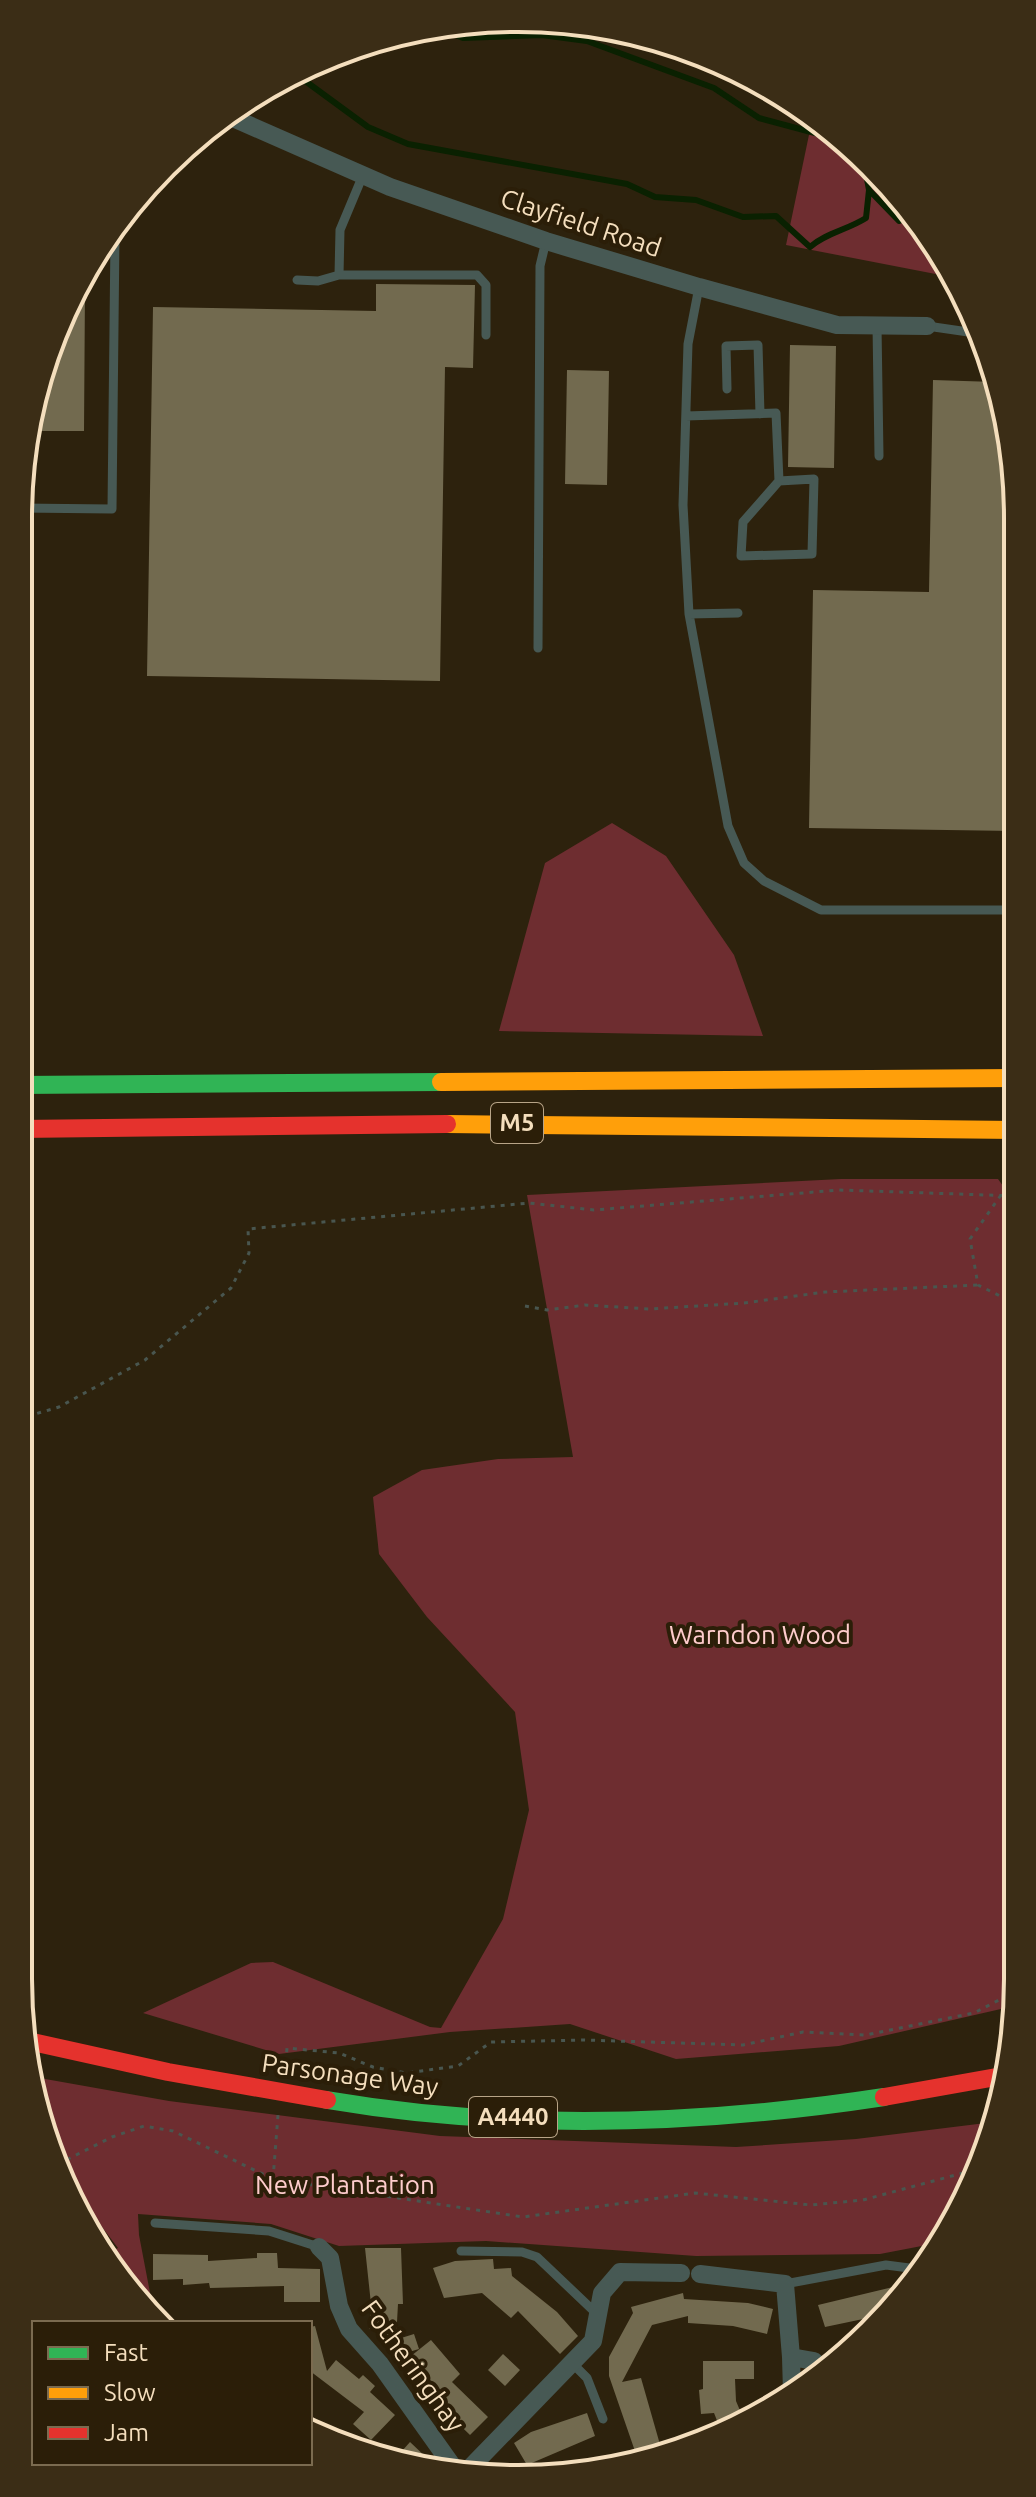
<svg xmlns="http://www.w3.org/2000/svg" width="1036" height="2497" viewBox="0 0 1036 2497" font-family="Ubuntu,sans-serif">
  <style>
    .green { fill: #6e2d30 }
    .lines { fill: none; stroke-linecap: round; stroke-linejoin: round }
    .stream { stroke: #0a2101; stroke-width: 6 }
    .building { fill: #726a4f }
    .path { stroke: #49564f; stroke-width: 3; stroke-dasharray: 4 6; stroke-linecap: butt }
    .lane { stroke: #475954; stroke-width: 9 }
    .street { stroke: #475954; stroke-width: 18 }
    .fast { stroke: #30b455; stroke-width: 18 }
    .slow { stroke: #ff9f0a; stroke-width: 18 }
    .jam { stroke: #e5322d; stroke-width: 18 }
    .labels { text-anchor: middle; stroke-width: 8; stroke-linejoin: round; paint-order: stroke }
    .shield { fill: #2b1e08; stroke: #b8a487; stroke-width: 2 }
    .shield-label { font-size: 24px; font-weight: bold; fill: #f4debd }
    .street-label { font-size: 26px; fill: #f4debd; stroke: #2b1e08 }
    .park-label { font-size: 26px; fill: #fecccc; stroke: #2b1e08 }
    .rim { fill: none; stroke: #f4debd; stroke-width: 4 }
  </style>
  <rect width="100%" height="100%" fill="#2d220d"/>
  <path class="green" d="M810 130 841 140 914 213 951 277 786 245Z
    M612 823 666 856 734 955 763 1036 499 1031 545 863Z
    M841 1179H998L1016 1204 1018 1979 1014 2006 839 2046 676 2059 570 2024 450 2032 279 2054 143 2013 251 1963 273 1962 430 2027 441 2028 503 1919 529 1810 515 1712 427 1617 379 1554 373 1497 422 1470 498 1459 573 1457 527 1195Z
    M34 2077 169 2101 440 2136 736 2147 856 2139 994 2122 991 2140 932 2244 880 2254 696 2256 486 2241 339 2246 271 2224 138 2214 139 2235 155 2319 142 2308 109 2252 118 2248 70 2185 45 2140Z"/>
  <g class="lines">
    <path class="stream" d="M444 30 463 38 542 35 587 41 714 88 759 118 841 140
      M293 72 368 127 408 144 627 184 655 197 696 200 743 217 776 216 810 247C826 233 847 230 866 218L869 190 899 221 914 213
      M864 163 869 190"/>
  </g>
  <path class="building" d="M376 284 475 285 473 368 445 367 440 681 147 676 153 307 376 311Z
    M85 287 84 431H32L45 357Z
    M790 345 836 346 834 468 788 467Z
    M567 370 609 371 607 485 565 484Z
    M933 380 995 382 1014 452 1015 831 809 828 813 590 929 592Z
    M365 2248H401L403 2304H398L396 2340 378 2339V2330L369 2329 371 2304Z
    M257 2253H277L278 2268 320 2269V2302H284V2286L210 2288 209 2283 183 2285V2279L153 2280V2254L208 2255V2261L257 2258Z
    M493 2259 494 2269 511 2268 512 2276 557 2312 578 2336 560 2354 518 2311 511 2318 482 2293 444 2298 433 2268 455 2261Z
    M893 2287 904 2291 887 2314 825 2327 818 2305Z
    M683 2293 684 2299 748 2303 773 2309 767 2334 733 2326 688 2323V2316L652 2325 622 2382 641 2378 661 2448 637 2457 609 2376V2357L633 2313 631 2307Z
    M315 2326 327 2371 336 2360 359 2379 363 2375 375 2386 370 2392 395 2415 371 2440 353 2424 364 2412 310 2371V2327Z
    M414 2334 419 2349 402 2354 398 2339Z
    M431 2340 460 2374 452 2382 488 2417 470 2435 437 2403 445 2395 413 2363 411 2356Z
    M503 2354 520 2370 505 2386 488 2370Z
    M703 2361H754V2379H735L736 2401 744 2420 720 2428 714 2413 701 2414 699 2390 703 2389Z
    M587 2413 595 2436 527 2465 514 2443 531 2432Z
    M410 2442 429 2460 420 2469 394 2460Z"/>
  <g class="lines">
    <path class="path" d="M1001 1195 970 1239 978 1285 1016 1304
      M525 1306 547 1310 585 1305 650 1309 744 1303 825 1292 978 1285
      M18 1419 59 1407 145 1360 231 1288 249 1253 248 1229 529 1203 594 1210 839 1190 1016 1196
      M285 2072 287 2048 339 2053 373 2067 406 2073 458 2066 491 2042 585 2040 743 2045 803 2032 866 2035 974 2013 1001 1999H1015
      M58 2164 112 2137 144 2126 173 2131 273 2179 523 2217 695 2193 811 2205 863 2200 974 2170
      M273 2179 278 2115"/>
    <path class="lane" d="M339 275 340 230 363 175
      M297 280 318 281 339 275H477L486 285V335
      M699 287 688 344 683 505 689 614 728 826 744 863 764 881 821 910H1015
      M877 326 879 456
      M927 326 982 334
      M727 389 726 346 758 345 760 414
      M686 416 776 413 779 481 743 522 741 556 812 554 814 479 779 481
      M20 508 112 509 115 235
      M689 614 738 613
      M538 648 540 266 546 241
      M155 2223 269 2231 319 2247
      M461 2251 522 2252 537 2257 598 2315
      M785 2284 886 2265 917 2269
      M572 2363 587 2378 603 2419
      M617 2462V2463"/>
    <path class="street" d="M233 118 390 187 546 241 699 287 837 325 927 326
      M319 2247 330 2258 339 2306 349 2329 380 2364 456 2471
      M700 2274 785 2284 791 2357
      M792 2392 791 2357 814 2361
      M467 2471 593 2341 602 2293 620 2272 681 2273"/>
    <path class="fast" d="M18 1085 441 1082
      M327 2100C509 2131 701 2125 884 2097"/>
    <path class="slow" d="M441 1082 1015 1078
      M447 1124 1016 1130"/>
    <path class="jam" d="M18 1129 447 1124
      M28 2041 168 2072 327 2100
      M884 2097 1002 2076"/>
  </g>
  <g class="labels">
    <g class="shield">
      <rect x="491" y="1103" width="52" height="40" rx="6"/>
      <rect x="469" y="2097" width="88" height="40" rx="6"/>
    </g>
    <g class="shield-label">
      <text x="517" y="1131">M5</text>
      <text x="513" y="2125">A4440</text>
    </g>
    <g class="street-label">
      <text transform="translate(581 223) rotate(18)" y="9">Clayfield Road</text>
      <text transform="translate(350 2075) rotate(8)" y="9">Parsonage Way</text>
      <text transform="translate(413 2366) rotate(54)" y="9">Fotheringhay</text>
    </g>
    <g class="park-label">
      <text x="760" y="1644">Warndon Wood</text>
      <text x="345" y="2194">New Plantation</text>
    </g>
  </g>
  <path d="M0 0H1036V2497H0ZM518 32H518A486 486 0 0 1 1004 518V1979A486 486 0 0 1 518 2465H518A486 486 0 0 1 32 1979V518A486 486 0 0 1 518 32Z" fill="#3b2d16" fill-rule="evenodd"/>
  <path class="rim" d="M518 32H518A486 486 0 0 1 1004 518V1979A486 486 0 0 1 518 2465H518A486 486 0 0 1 32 1979V518A486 486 0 0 1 518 32Z"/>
  <rect x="32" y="2321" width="280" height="144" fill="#2b1e08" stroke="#7b6b50" stroke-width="2"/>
  <rect x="48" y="2347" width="40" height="12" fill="#30b455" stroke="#7b6b50" stroke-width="2"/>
  <text x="104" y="2361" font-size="24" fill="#f4debd">Fast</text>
  <rect x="48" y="2387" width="40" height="12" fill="#ff9f0a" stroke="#7b6b50" stroke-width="2"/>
  <text x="104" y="2401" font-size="24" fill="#f4debd">Slow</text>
  <rect x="48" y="2427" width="40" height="12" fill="#e5322d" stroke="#7b6b50" stroke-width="2"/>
  <text x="104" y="2441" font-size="24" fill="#f4debd">Jam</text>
</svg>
